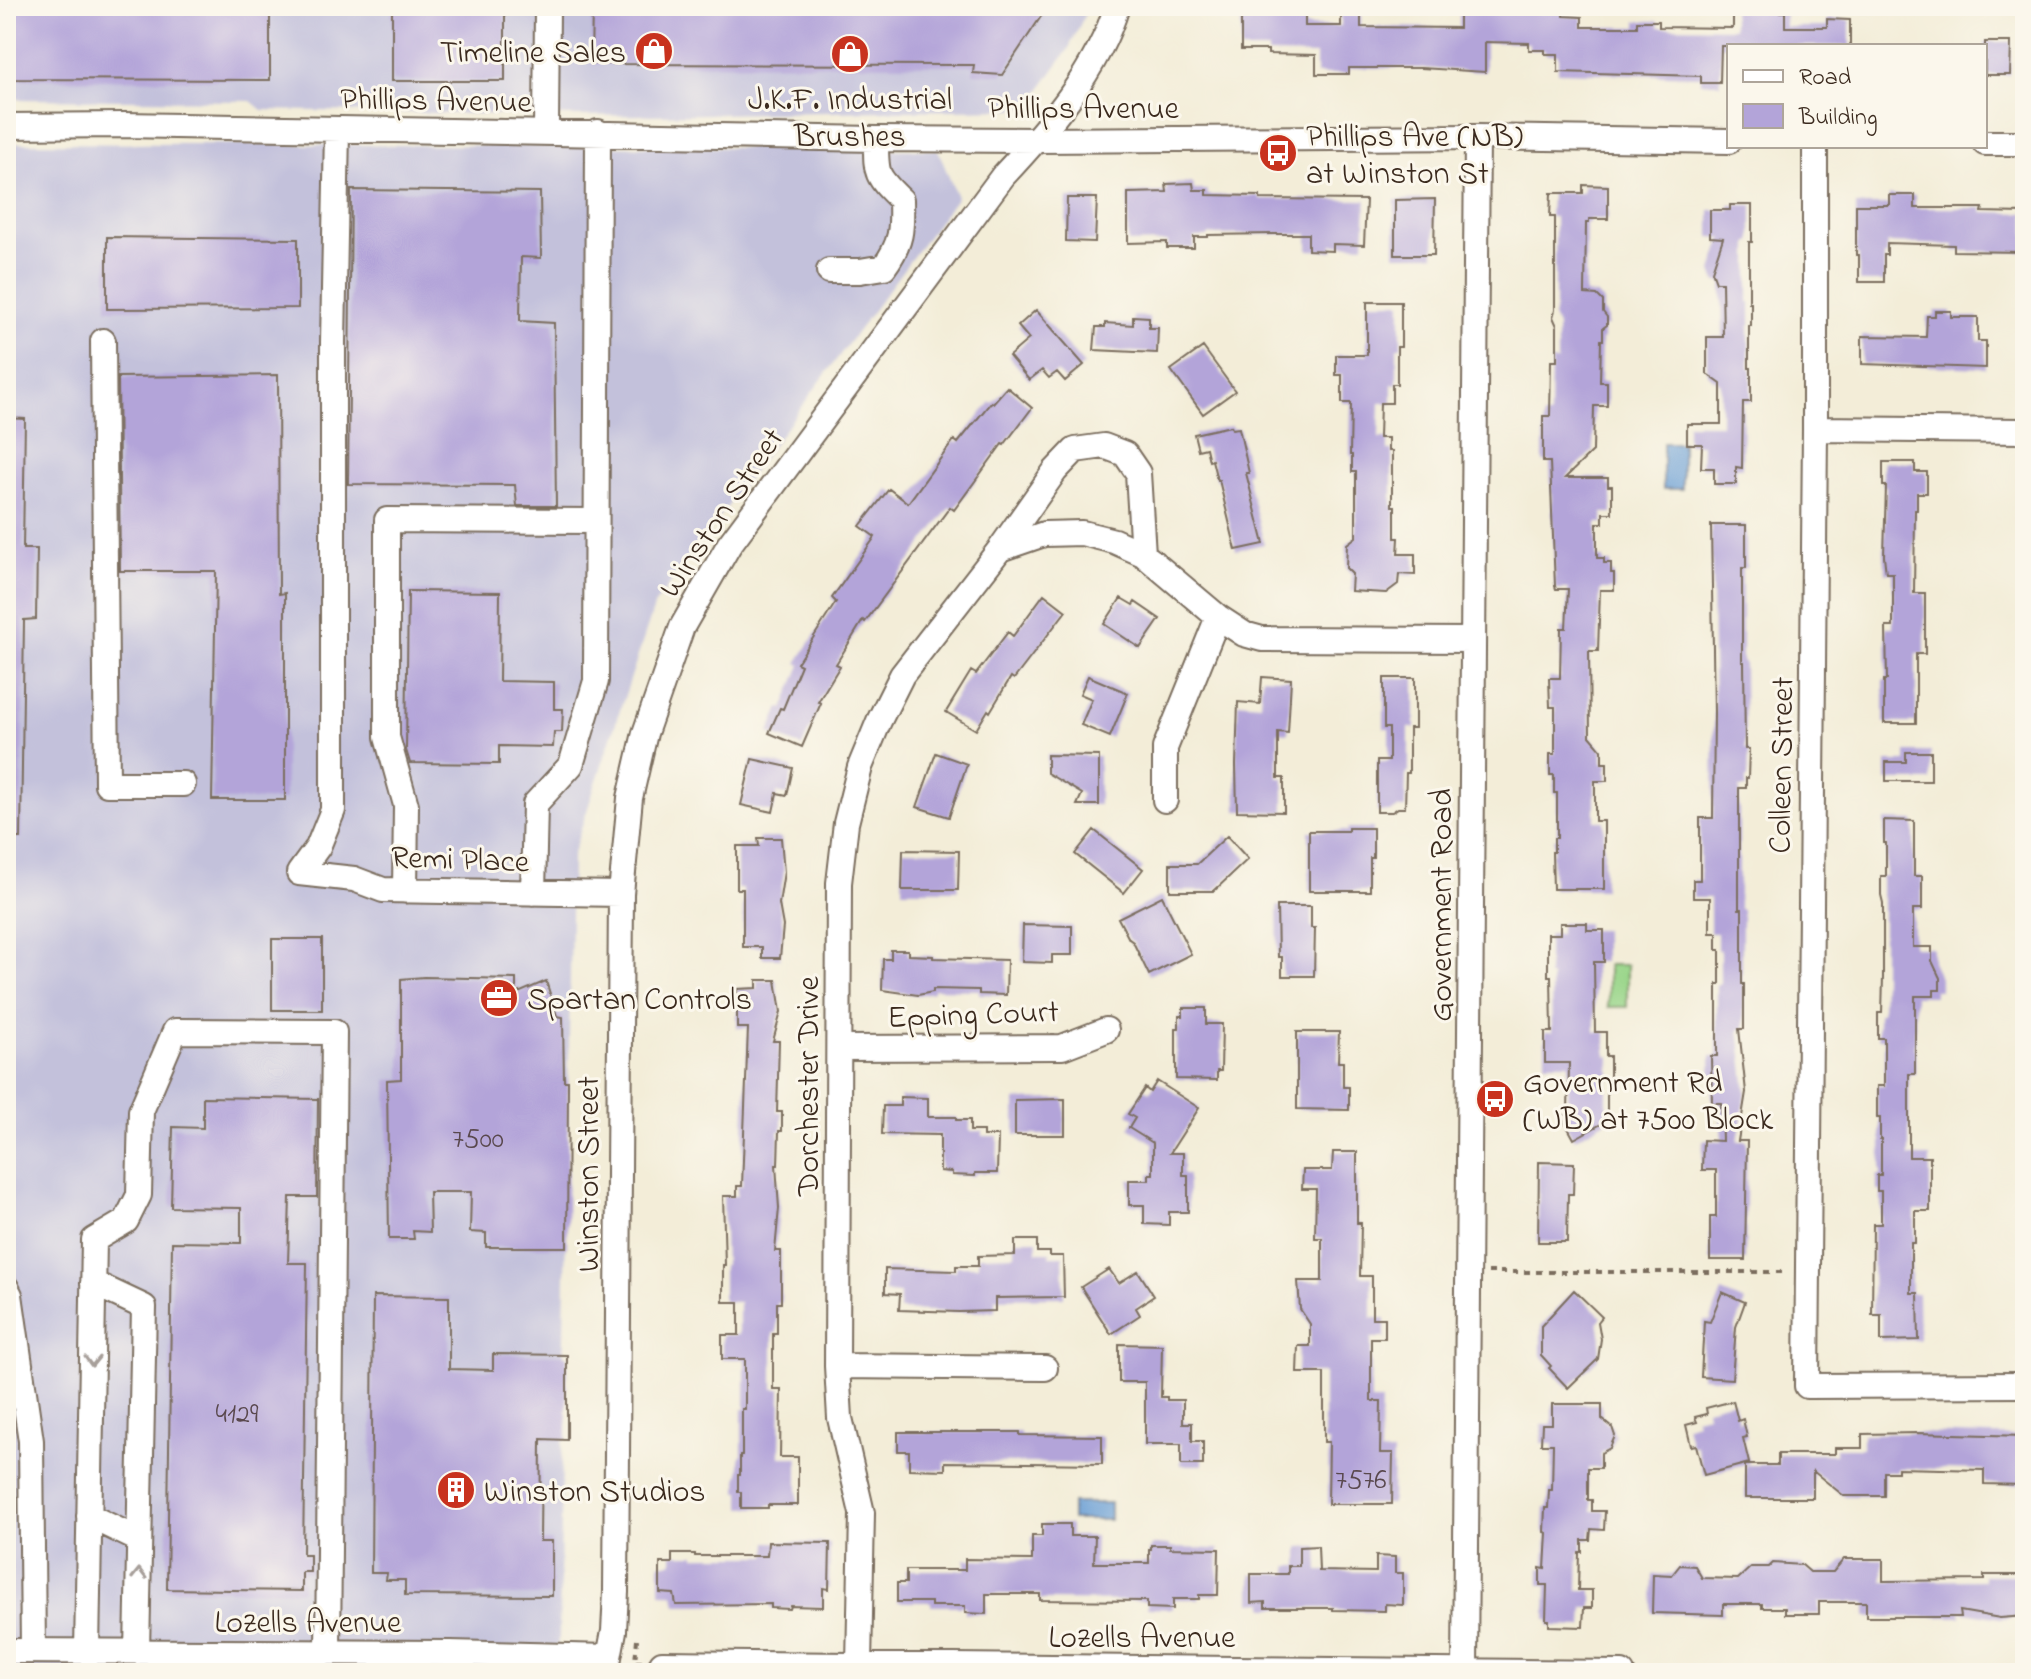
<svg xmlns="http://www.w3.org/2000/svg" width="2031" height="1679" viewBox="0 0 2031 1679" font-family="'Indie Flower',sans-serif">
  <style>
    .industrial { fill: #c3c1db }
    .green { fill: #99d589; stroke: #6a8054; stroke-width: 2 }
    .water { fill: #689dd4; stroke: #526479; stroke-width: 2 }
    .building { fill: #b3a4d9 }
    .lines { fill: none; stroke-linecap: round; stroke-linejoin: round }
    .minor-casing { stroke: #7b6e5f; stroke-width: 28 }
    .path { stroke: #7b6e5f; stroke-width: 4; stroke-dasharray: 6 6; stroke-linecap: butt }
    .minor { stroke: #fff; stroke-width: 24 }
    .oneway { stroke: #a79f9a }
    .labels { text-anchor: middle; stroke-width: 6; stroke-linejoin: round; paint-order: stroke }
    .number-label { font-size: 28px; fill: #59484d }
    .poi-label { font-size: 32px; fill: #3b2a1e; stroke: #fbf7ec; text-anchor: start }
    .street-label { font-size: 32px; fill: #3b2a1e; stroke: #fbf7ec }
  </style>
  <rect width="100%" height="100%" fill="#fbf7ec"/>
  <filter id="ink" filterUnits="userSpaceOnUse"><feTurbulence type="fractalNoise" baseFrequency=".0125" numOctaves="2"/><feDisplacementMap in="SourceGraphic" scale="16" xChannelSelector="R" yChannelSelector="G"/><feConvolveMatrix kernelMatrix="1 2 1 2 8 2 1 2 1" color-interpolation-filters="sRGB"/></filter>
  <filter id="wash" filterUnits="userSpaceOnUse"><feTurbulence type="fractalNoise" baseFrequency=".006" numOctaves="4" result="noise"/><feDisplacementMap in="SourceGraphic" scale="32" xChannelSelector="R" yChannelSelector="G"/><feGaussianBlur stdDeviation="1.8" result="paint"/><feColorMatrix in="noise" values="0 0 0 0 0 0 0 0 0 0 0 0 0 0 0 0 0 1.4 0 .05"/><feComposite in="paint" operator="in"/></filter>
  <g filter="url(#wash)">
    <rect width="100%" height="100%" fill="#f3edd8"/>
    <path class="industrial" d="M6 6H1089L1068 50 1035 97 1022 108 1014 109 582 116 262 110 251 101 6 99Z
      M6 143 584 146 938 150 957 197 655 604 572 856 559 1639 550 1673H6Z"/>
    <path class="green" d="M1608 965H1627V1007H1608Z"/>
    <path class="water" d="M1663 443H1682V489H1663Z
      M1072 1503H1110V1520H1072Z"/>
    <g id="blocks">
      <path class="building" d="M6 6H270V80L6 79Z
        M392 6H505V81H392Z
        M592 6H1048L1002 75 973 73 974 65 591 64Z
        M1267 6H1305V26H1341V15H1361V27L1459 28V8L1514 9V12L1545 13V11H1564V16L1582 17V27H1637V21H1659V27L1733 28V11L1785 12V27H1827V19L1850 20V46H1721L1720 83H1701V76L1558 72V54H1545V50H1529V43L1485 42V72L1421 68H1349V74H1316V55L1268 54V50H1241V11H1267Z
        M1985 42H2011L2010 75H1985Z
        M1193 183 1194 190H1207V195L1260 196V199L1366 200 1364 245 1333 244V251L1308 250V234H1274L1208 235V237H1194V248H1167V242L1128 243V193L1167 192 1166 184Z
        M1583 185 1608 186V219H1589V223H1586L1585 294 1597 295 1603 301V312L1607 317V325L1603 328V340H1601L1600 382H1607V406H1594L1593 451 1565 478H1608V486H1612V513H1603V523H1597V558H1604V563H1611V573H1614V590H1600L1598 651H1589L1590 736 1602 750V763H1607V781H1595V821H1604V889H1553L1552 852H1554V838H1557V793H1554V775H1550V754H1555V707H1550L1549 678H1560L1561 628H1566L1568 589H1556L1555 586 1550 462H1543V416H1550L1551 361H1557V326L1553 317 1555 310V217H1550L1551 193H1583Z
        M351 190 540 192 541 258 521 257 520 321 554 323 556 506H517L515 485 348 484Z
        M1889 195H1915V208H1983L1982 212 2025 213V252L1954 251V245L1887 243V255H1884V282H1859V255H1856V205H1889Z
        M1067 198H1097L1095 242 1066 241Z
        M1435 199 1434 255H1395V200Z
        M1730 205H1752V242H1749V303H1751V326H1749V368H1751V402H1743L1742 468 1736 467V484H1714V468H1701L1702 444H1687V424H1721V384L1707 374V337H1723L1722 282H1716L1712 271 1723 238 1710 237V210H1730Z
        M107 237 298 239V308L107 309Z
        M1367 302H1401V347H1397V384H1392V403H1380L1379 438H1388V451H1392V506H1395V538H1399L1398 554H1415V575L1399 574 1398 584 1386 593 1351 591 1352 574 1346 568 1347 544 1356 537V472H1352V455H1350L1351 403H1342V375H1336V355H1367Z
        M1036 310 1084 365 1065 381 1057 372 1049 378 1042 370 1029 380 1009 356 1029 339 1018 326Z
        M1935 311H1951V317H1978V341H1986V368L1862 364V336L1926 337 1927 316H1935Z
        M1133 316 1149 317V328H1158L1157 353 1094 350 1096 327H1105V323L1133 325Z
        M1203 347 1235 391 1203 414 1171 370Z
        M278 375 279 594 285 593V800H212L216 571H120L118 377Z
        M1007 387 1032 408 1004 445 1002 444 954 510 950 507 865 622 863 620 836 664 840 666 818 702 821 703 802 747 769 733 780 708 783 709 801 665 797 663 836 602 832 598 875 537 860 526 889 489 908 503 954 440 958 443 991 402 993 403Z
        M6 418 25 419 23 549H37L36 619 24 620 21 838H6Z
        M1231 426 1232 429 1239 428 1249 473H1246L1264 544 1236 550 1219 480H1217L1212 460 1209 461 1206 448 1198 450 1194 434Z
        M1883 462H1915V472H1927V493H1917V510H1915L1914 593H1925V654H1916V723H1884V680H1887L1886 627H1893V573H1886L1884 556 1886 486H1883Z
        M1711 525H1746V568H1742V662H1744L1745 749H1749L1748 778H1746V788H1739V909H1742V984H1744V1029H1739L1746 1092 1738 1141H1747L1745 1260H1710V1217H1716V1170H1702L1703 1140 1722 1141 1721 1103H1712L1711 1056H1717V984H1720V950H1717V933H1710V898H1693V880H1700V818H1713L1714 712Z
        M408 591 500 592 499 681 554 682V709H563L562 732H554L553 747 499 746V764L410 763 406 750Z
        M1044 594 1066 611 1014 679 1011 677 990 712 988 710 976 730 946 712 971 671 976 674 1008 632 1013 636Z
        M1121 598 1133 605 1135 602 1160 619 1140 648 1104 624Z
        M1088 676 1128 693 1110 737 1081 725 1092 699 1080 694Z
        M1262 677 1291 679 1288 733 1278 732V778H1284V812L1237 811 1236 765 1238 702 1260 704Z
        M1384 678H1415V728H1409V773H1406L1405 808H1398L1392 812H1377V761H1389V728H1384Z
        M1906 752H1931V781H1886V762H1906Z
        M936 753 967 764 949 817 917 807Z
        M1047 755 1099 756V805H1077L1082 794 1047 773Z
        M752 759 793 768 787 795 777 793 773 812 741 805Z
        M1884 820 1914 821V876H1922V909H1913V947H1932V961L1940 978V990H1934V996H1915V1074H1909V1157H1930V1211H1915V1243H1911V1293H1918L1919 1340 1881 1341V1315H1872L1873 1224H1881V1191H1877V1175H1881V1139H1880V1118H1877V1086H1884V1038H1878V1013H1882L1883 977V903L1881 895V876H1886V843H1884Z
        M1348 828H1373V858H1370V891H1309V831H1348Z
        M1094 830 1143 869 1124 893 1075 854Z
        M1227 836 1248 859 1214 891H1170V864H1197Z
        M758 838H781L784 872 779 904 783 926 780 958H762V947H743V889H737V846H759Z
        M903 850 959 851 958 890H902Z
        M1162 896 1191 954 1149 975 1133 942 1129 939 1118 918Z
        M1277 906H1311V928H1315L1314 976H1282V957H1278Z
        M1560 923H1587V930H1604V962H1594L1595 1032H1606V1056H1610V1080H1607V1113L1610 1119 1574 1139 1562 1117 1568 1113 1569 1063H1545V1032H1552L1551 976H1548V934H1560Z
        M1023 925 1072 926V955H1052V963L1022 962Z
        M272 939H322V1010H272Z
        M891 950H908V955L933 956V958L1007 960 1006 995 979 994V990L933 989V992L918 995 882 990 883 959H891Z
        M424 977 516 979V994L546 981 557 1016 563 1017 564 1081H568L567 1247H486V1233L470 1232 471 1192H429L430 1232 413 1231 414 1239H389L387 1080 401 1079V979Z
        M757 980H776L781 1012 773 1041H779L777 1112H782V1131H779L778 1165H776L779 1208 775 1251H781V1303H777V1333H773V1389H781L780 1457H798V1505H768V1508H741V1492H738V1475H740V1455H742V1409H745V1359H722V1335H739V1302H723V1265H725L723 1196H737V1186H742L748 1028H737V989L757 988Z
        M1183 1008H1206V1024H1222L1221 1071H1217V1080L1176 1079V1028H1179V1016H1183Z
        M1297 1032H1339L1338 1062H1343V1087H1349V1110L1297 1109Z
        M1157 1081 1199 1108 1170 1153H1183V1175H1188V1212H1169V1225L1144 1224V1205H1129V1180H1149V1174H1153V1143L1129 1128 1135 1118 1128 1114 1145 1088 1150 1092Z
        M203 1097 318 1099 317 1197H290L288 1263H307L303 1555H310V1572H302V1591L167 1589 172 1242 241 1243V1208L171 1207 173 1127 203 1128Z
        M900 1097 928 1098V1117H956V1120H970V1131H983V1136H998L997 1173H975V1176L952 1175V1172L940 1171V1135L882 1134 883 1106H900Z
        M1065 1099V1135H1015V1100Z
        M1333 1152H1357V1223H1361L1360 1276H1372V1318H1385V1338H1371V1401H1381L1380 1453H1393L1392 1504H1328L1329 1442H1324V1373H1297L1298 1346H1310V1324L1300 1309 1298 1281H1322V1238H1315L1316 1189H1302L1303 1170H1332Z
        M1539 1162 1574 1163 1573 1194H1568L1567 1242H1538Z
        M1015 1240H1037V1252H1050V1256H1063L1064 1297 995 1298V1311L959 1312 899 1310 900 1294 885 1293V1269L956 1271V1266H978V1256L1015 1255Z
        M1109 1269 1119 1283 1138 1271 1154 1296 1136 1308 1140 1315 1111 1334 1081 1287Z
        M1574 1290 1602 1317 1598 1322 1601 1339 1598 1359 1568 1388 1549 1368 1551 1366 1541 1355V1326Z
        M1722 1292 1745 1302 1736 1327 1732 1379 1701 1377 1704 1321 1710 1322Z
        M373 1296 449 1297V1369L493 1370V1354L567 1355V1440L541 1439 540 1541H552V1596L405 1595V1580H386L387 1573H371Z
        M1119 1344 1162 1345 1161 1397H1167V1400H1183V1423H1192V1441H1203V1465H1181V1444H1145V1382H1119Z
        M1733 1401 1738 1421 1743 1419 1747 1437 1743 1438 1749 1463 1704 1475 1696 1445 1691 1446 1686 1425 1697 1422 1695 1417 1707 1414 1706 1408Z
        M1552 1404H1602V1419L1612 1427 1615 1436 1610 1448 1601 1453V1468H1588V1500H1592V1511H1605L1604 1530 1591 1529 1590 1540H1582V1552H1579L1578 1590H1592V1608H1584L1583 1627 1549 1626V1620H1546L1547 1585H1540V1568L1545 1569 1547 1533 1544 1532 1545 1508H1548L1549 1490H1552L1553 1444H1541L1542 1424H1552Z
        M898 1432H1020V1435L1102 1436V1464L945 1462V1470L909 1469V1451H898Z
        M1917 1433 2024 1436 2025 1485 1984 1484V1470L1898 1468V1472H1884V1496H1844L1813 1471V1498H1745V1465H1778V1454H1835V1448H1862V1434Z
        M1042 1524H1070V1536H1095L1094 1563H1149V1549H1151V1545H1170V1548L1219 1549 1218 1595H1199V1599H1173V1609L1147 1608V1601L1040 1600V1594H986V1614L965 1613V1606H931V1602H897V1583H906V1570H965V1559L1032 1560V1536H1042Z
        M768 1542 830 1543 829 1589 823 1588V1607L791 1606 790 1609 771 1608V1604L676 1605 674 1594 660 1593V1563H672V1554H695V1556H767Z
        M1318 1546 1319 1571 1376 1572V1556L1395 1557V1573H1403V1605L1385 1604V1611L1333 1610V1608H1265V1602L1251 1603V1574H1288V1566H1299V1547Z
        M1844 1559H1883V1581L1984 1580V1575H2024L2025 1616 2000 1618 1960 1611 1961 1617H1866V1602H1819V1614H1785V1608H1762V1604H1723V1615L1652 1613 1653 1574 1672 1575 1680 1565 1695 1566 1702 1578 1738 1579 1751 1567H1769L1773 1563 1802 1565 1810 1572H1833Z"/>
    </g>
  </g>
  <g filter="url(#ink)">
    <use href="#blocks" fill-opacity="0" stroke="#7b6e5f" stroke-width="2"/>
    <g class="lines">
      <g class="minor-casing">
        <path id="minor" d="M6 126 124 125 876 139 1038 140 1477 137 1729 141
          M337 130 333 342V810L318 847 299 873 354 879 383 890 621 894
          M546 132 547 6
          M1985 143H2025
          M1815 146V429L1807 1386 2025 1385
          M829 271H860L884 267C902 243 902 229 901 200 875 175 876 174 876 139
          M103 341 107 784H183
          M1815 429 2025 431
          M1000 549 1055 471 1075 450 1104 446 1125 454 1138 473 1143 554
          M1165 800V748L1218 617
          M405 891 406 805 387 737V520L596 521
          M533 893 535 804 571 765 596 681 598 132
          M839 1048 1062 1047 1106 1030
          M93 1283 144 1307 137 1652
          M6 1287 10 1295 31 1441 33 1651
          M837 1366 1045 1368
          M89 1516 139 1540
          M6 1651 450 1653 609 1657
          M87 1652 94 1240 126 1221 139 1195 141 1111 175 1031 334 1032 328 1653
          M662 1663 1622 1673
          M859 1665 862 1513 840 1418 837 1366 839 883 846 823 860 767 879 721 902 675 1000 549 1044 534 1082 533 1114 541 1143 554 1218 617 1244 634 1262 639 1473 640
          M606 1673 614 1631 616 1592 621 894 630 798 645 733 682 627 729 545 1003 176C1048 128 1098 70 1117 6
          M1465 1673 1477 137"/>
      </g>
      <path class="path" d="M1488 1272H1787
        M637 1639 635 1662H643"/>
      <use href="#minor" class="minor"/>
    </g>
    <defs><path id="oneway-chevron" d="M-2-3.5L2.5 0L-2 3.5" fill="none" stroke-width="1.6" stroke-linecap="round" stroke-linejoin="round" transform="scale(2)"/></defs>
    <g class="oneway">
      <use href="#oneway-chevron" transform="translate(92 1361) rotate(91)"/>
      <use href="#oneway-chevron" transform="translate(139 1574) rotate(-89)"/>
    </g>
  </g>
  <defs>
    <g id="shop-disc" transform="scale(2)"><circle r="9.5" fill="#c8321e" stroke="#fbf7ec"/><path d="M-5-2.5h2.3a2.7 3.5 0 0 1 5.4 0H5L5.5 6h-11ZM-1.5-2.5h3a1.5 2.3 0 0 0-3 0Z" fill="#fff"/></g>
    <g id="bus-disc" transform="scale(2)"><circle r="9.5" fill="#c8321e" stroke="#fbf7ec"/><path d="M-5-6H5V4H4V6H2V4H-2V6H-4V4H-5ZM-3.5-4V0h7V-4ZM-3.5 1.2v1.5H-2V1.2ZM2 1.2v1.5H3.5V1.2Z" fill="#fff"/></g>
    <g id="office-disc" transform="scale(2)"><circle r="9.5" fill="#c8321e" stroke="#fbf7ec"/><path d="M-6-3h4V-5.5h4V-3h4V5H-6ZM-1-4.5V-3h2v-1.5ZM-6 0V1H6V0Z" fill="#fff"/></g>
    <g id="building-disc" transform="scale(2)"><circle r="9.5" fill="#c8321e" stroke="#fbf7ec"/><path d="M-4-6H4V6H1V3H-1V6H-4ZM-2.5-4.3h1.7v1.8h-1.7ZM.8-4.3h1.7v1.8H.8ZM-2.5-1h1.7V.8h-1.7ZM.8-1h1.7V.8H.8Z" fill="#fff"/></g>
  </defs>
  <g fill-rule="evenodd">
    <use href="#shop-disc" x="654" y="51"/>
    <use href="#shop-disc" x="850" y="54"/>
    <use href="#bus-disc" x="1278" y="153"/>
    <use href="#office-disc" x="499" y="998"/>
    <use href="#bus-disc" x="1495" y="1099"/>
    <use href="#building-disc" x="456" y="1490"/>
  </g>
  <g class="labels">
    <g class="number-label">
      <text x="478" y="1147">7500</text>
      <text x="237" y="1422">4129</text>
      <text x="1361" y="1488">7576</text>
    </g>
    <g class="poi-label">
      <text x="626" y="62" text-anchor="end">Timeline Sales</text>
      <text x="850" y="109" text-anchor="middle">J.K.F. Industrial<tspan x="850" dy="37">Brushes</tspan></text>
      <text x="1306" y="146">Phillips Ave (NB)<tspan x="1306" dy="37">at Winston St</tspan></text>
      <text x="527" y="1009">Spartan Controls</text>
      <text x="1523" y="1092">Government Rd<tspan x="1523" dy="37">(WB) at 7500 Block</tspan></text>
      <text x="484" y="1501">Winston Studios</text>
    </g>
    <g class="street-label">
      <text transform="translate(436 99) rotate(1)" y="11">Phillips Avenue</text>
      <text x="1083" y="118">Phillips Avenue</text>
      <text transform="translate(720 512) rotate(-56)" y="11">Winston Street</text>
      <text transform="translate(1780 765) rotate(-89)" y="11">Colleen Street</text>
      <text transform="translate(460 858) rotate(2)" y="11">Remi Place</text>
      <text transform="translate(1440 905) rotate(-90)" y="11">Government Road</text>
      <text transform="translate(973 1013) rotate(-2)" y="11">Epping Court</text>
      <text transform="translate(807 1086) rotate(-90)" y="11">Dorchester Drive</text>
      <text transform="translate(587 1174) rotate(-90)" y="11">Winston Street</text>
      <text x="308" y="1632">Lozells Avenue</text>
      <text x="1142" y="1647">Lozells Avenue</text>
    </g>
  </g>
  <rect width="2031" height="1679" fill="none" stroke="#fbf7ec" stroke-width="32"/>
  <rect x="1727" y="44" width="260" height="104" fill="#fbf7ec" stroke="#aea59a" stroke-width="2"/>
  <rect x="1743" y="70" width="40" height="12" fill="#ffffff" stroke="#aea59a" stroke-width="2"/>
  <text x="1799" y="84" font-size="24" fill="#3b2a1e">Road</text>
  <rect x="1743" y="104" width="40" height="24" fill="#b3a4d9" stroke="#aea59a" stroke-width="2"/>
  <text x="1799" y="124" font-size="24" fill="#3b2a1e">Building</text>
</svg>
